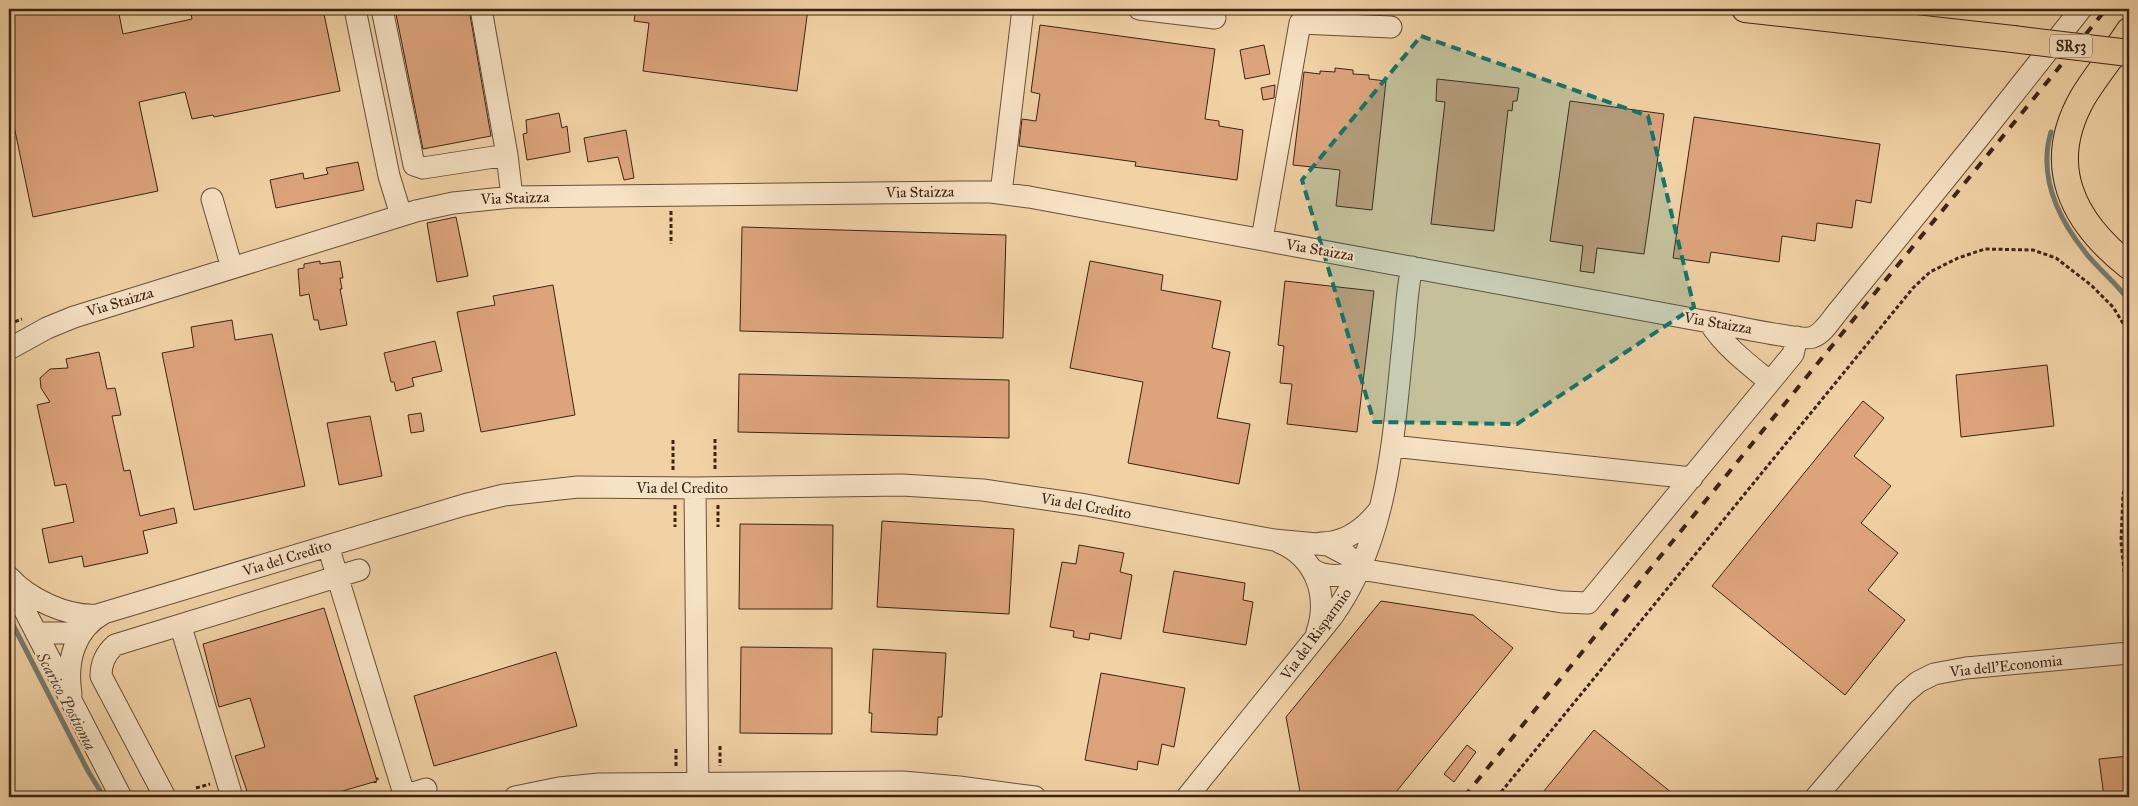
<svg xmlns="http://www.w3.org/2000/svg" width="2138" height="806" viewBox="0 0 2138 806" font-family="'IM FELL Great Primer',serif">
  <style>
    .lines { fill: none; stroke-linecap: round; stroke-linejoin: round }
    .stream { stroke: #757b70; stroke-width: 5 }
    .building { fill: #dda47c; stroke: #3b2317 }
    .minor-casing { stroke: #684f3a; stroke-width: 23 }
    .major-casing { stroke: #3b2317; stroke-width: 28 }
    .path { stroke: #3b2317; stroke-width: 3; stroke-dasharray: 4 2.5; stroke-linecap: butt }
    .minor { stroke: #f6e2c4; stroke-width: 21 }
    .major { stroke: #f1d2a5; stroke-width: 26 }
    .rail { stroke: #3b2317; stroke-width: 4; stroke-dasharray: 9 9; stroke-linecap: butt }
    .major-bridge-casing { stroke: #3b2317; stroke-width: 28; stroke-linecap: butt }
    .major-bridge { stroke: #f1d2a5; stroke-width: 26 }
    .marked { fill: #0f766e; fill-opacity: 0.2; stroke: #0f766e; stroke-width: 4; stroke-dasharray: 10 6; stroke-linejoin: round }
    .labels { text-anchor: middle; stroke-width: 4; stroke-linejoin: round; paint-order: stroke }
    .shield { fill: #f6e2c4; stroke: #735c4b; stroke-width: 1 }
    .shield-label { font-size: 14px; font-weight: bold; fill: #3b2317 }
    .street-label { font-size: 15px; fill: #3b2317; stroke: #f6e2c4 }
    .water-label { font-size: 16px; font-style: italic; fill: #53483c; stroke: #f6e2c4 }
  </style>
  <rect width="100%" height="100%" fill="#f1d2a5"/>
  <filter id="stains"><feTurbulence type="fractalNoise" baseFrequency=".004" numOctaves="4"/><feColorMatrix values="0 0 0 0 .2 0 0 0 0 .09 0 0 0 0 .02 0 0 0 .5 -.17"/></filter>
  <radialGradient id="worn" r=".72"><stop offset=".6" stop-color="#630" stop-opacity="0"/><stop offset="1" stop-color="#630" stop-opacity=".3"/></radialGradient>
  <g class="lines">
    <path class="stream" d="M2051 132C2038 176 2058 218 2085 252 2099 270 2117 283 2129 301
      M9 617 88 771 104 797"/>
  </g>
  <path class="building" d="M9 9H118L123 34 192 19 190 9H323L340 91 214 117 213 115 192 119 185 92 139 102 158 191 33 217 9 102Z
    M395 9H469L491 136 423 149Z
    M636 9H808L797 91 643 71 649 23 634 21Z
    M1040 25 1215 49 1205 119 1219 121V126L1243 130 1237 180 1135 166 1136 162 1019 146 1022 119 1036 121 1040 94 1031 92Z
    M1264 45 1270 74 1245 79 1240 50Z
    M1335 68 1353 70V74L1369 75V79L1386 81 1372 210 1336 206 1340 170 1293 165 1304 72 1320 74V71L1335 72Z
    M1437 79 1519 88 1517 101H1513L1512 111 1508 110 1494 231 1431 224 1445 102 1436 101Z
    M1275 85 1274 98 1263 100 1261 88Z
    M1570 101 1664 114 1644 254 1597 248 1594 273 1580 271 1583 246 1550 241Z
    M559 113 562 128 567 126 570 152 527 160 523 134 527 133 526 120Z
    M1694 117 1880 144 1871 203 1856 200 1852 228 1817 223 1815 241 1782 236 1779 262 1711 252 1709 263 1673 258Z
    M626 130 634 178 624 180 618 157 588 162 584 138Z
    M358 162 364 190 276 208 270 180 303 173 304 179 328 174 326 168Z
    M456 217 468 276 437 282 427 223Z
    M742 227 1006 235 1003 338 740 331Z
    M320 261V264L340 261 343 278H340L342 289H340L347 325 320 330 318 320H314L309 294 300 296 298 269 304 268V264Z
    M1090 261 1163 275 1161 290 1221 301 1212 348 1230 352 1217 418 1250 424 1239 484 1128 463 1143 382 1070 368Z
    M1285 281 1374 291 1357 432 1287 424 1292 384 1280 383 1284 346 1278 345Z
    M553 285 575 415 481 432 457 312 495 305 493 296Z
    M232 320 235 340 272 334 305 486 194 510 162 353 194 347 191 327Z
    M435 341 442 371 412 378 414 386 396 391 394 382H391L384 353Z
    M99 352 107 389 115 388 121 415 112 416 124 471 130 470 140 516 174 508 177 523 143 531 148 553 84 567 82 556 49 563 42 529 74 522 66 484 55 486 37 405 50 402 41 388 40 378 50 369 68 368 66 359Z
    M2047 365 2054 426 1961 437 1956 375Z
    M739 374 1009 380V438L738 432Z
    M1863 401 1884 418 1854 456 1891 486 1861 523 1898 553 1868 590 1905 620 1845 695 1712 586Z
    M421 413 424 431 411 433 408 415Z
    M370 416 382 476 339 485 327 423Z
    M882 521 1014 529 1009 614 877 607Z
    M740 524 833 525 832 609H739Z
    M1079 545 1124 553 1120 572 1132 575 1121 639 1090 633 1089 640 1073 637 1074 631 1050 627 1062 562 1076 564Z
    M1174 571 1245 583 1243 600 1253 602 1246 645 1163 632Z
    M1381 601 1473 615 1513 648 1392 797H1301L1286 717Z
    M324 608 377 781 322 797H249L235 756 265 747 250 698 219 707 203 644Z
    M741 647 832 648V734L740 733Z
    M873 649 946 653 942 717H938L937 735 871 732 872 713H869Z
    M556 652 577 726 434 766 414 696Z
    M1101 673 1185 688 1174 747 1162 744 1158 765 1138 761 1137 770 1085 760Z
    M1594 730 1677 797H1539Z
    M1467 745 1476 752 1454 782 1444 774Z
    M2129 756V797H2104L2099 759Z"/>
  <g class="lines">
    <g class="minor-casing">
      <path id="minor" d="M355 9 389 176 401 215
        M382 9 414 165 423 168 507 155
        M481 9 507 155 512 197
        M1139 9 1215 18
        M1001 193 1023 9
        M212 199 232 268
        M1262 239 1300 23 1391 27
        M1709 322C1725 347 1748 364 1770 382
        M9 349 47 328 74 317 416 211 453 203 512 197 961 192H991L1029 197 1709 322C1727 324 1801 342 1813 337 1824 333 1832 318 1840 309L1974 144 2081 9
        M1392 446 1692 478
        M695 488 698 797
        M1279 542C1316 557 1329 596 1317 632
        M1321 543C1345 543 1365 528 1379 510
        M328 546 405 797
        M1312 569C1324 578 1344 576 1359 572
        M1360 569 1562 602 1588 603 1770 382 1793 354 1797 337
        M9 577C29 599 67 617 97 615L464 505 504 495 578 487 695 488 902 485 983 490 1086 505 1274 540 1328 545 1347 555 1356 563 1359 572
        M9 580 121 797
        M181 627 232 797
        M36 633H76L84 629
        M71 694C66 662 74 629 104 613
        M165 797 101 676C101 663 105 654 115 645L359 570
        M400 797 426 789
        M515 797 559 788 599 784 903 782 959 787 1035 797
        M1187 797 1332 617C1391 535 1393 432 1404 334 1406 312 1407 289 1412 267
        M1816 797 1904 694 1918 682 1934 674 1966 668 2129 653"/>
    </g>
    <g class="major-casing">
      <path id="major" d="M1745 9 2013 39
        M2129 31C2115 53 2097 74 2083 97 2044 165 2072 221 2129 266"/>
    </g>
    <path class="path" d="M671 211V244
      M9 324 22 319
      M715 439V471
      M673 440V471
      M2129 465 2123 495 2121 541 2129 621
      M675 505V527
      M718 505V527
      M720 746V766
      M676 766V747
      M377 779 378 778
      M375 782V783
      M196 788 210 784
      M1497 797 1913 288 1930 272 1958 258 1985 249 2033 250 2056 258 2091 285 2113 307 2129 333"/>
    <use href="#minor" class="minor"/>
    <use href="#major" class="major"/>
    <path class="rail" d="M2086 34 2106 9
      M1464 797 2061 65"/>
    <g class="major-bridge-casing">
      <path id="major-bridge" d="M2013 39 2129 53"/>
    </g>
    <use href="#major-bridge" class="major-bridge"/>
  </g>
  <path class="marked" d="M1421 36 1648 116 1694 307 1517 424 1374 422 1302 180Z"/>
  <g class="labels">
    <rect class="shield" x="2050" y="34.5" width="42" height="23" rx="4"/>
    <g class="shield-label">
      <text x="2071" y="51">SR53</text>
    </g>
    <g class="street-label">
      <text transform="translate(920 192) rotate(-1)" y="5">Via Staizza</text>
      <text transform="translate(515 198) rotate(-2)" y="5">Via Staizza</text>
      <text transform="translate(1320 250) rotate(10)" y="5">Via Staizza</text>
      <text transform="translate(120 302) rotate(-17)" y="5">Via Staizza</text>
      <text transform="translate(1718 323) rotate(10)" y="5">Via Staizza</text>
      <text x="682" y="493">Via del Credito</text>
      <text transform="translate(1086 506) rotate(10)" y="5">Via del Credito</text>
      <text transform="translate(287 558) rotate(-17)" y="5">Via del Credito</text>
      <text transform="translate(1316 634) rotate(-54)" y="5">Via del Risparmio</text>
      <text transform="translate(2006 666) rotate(-6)" y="5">Via dell'Economia</text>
    </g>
    <g class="water-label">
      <text transform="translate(67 701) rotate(62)" y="6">Scarico Postioma</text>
    </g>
  </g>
  <rect width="2138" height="806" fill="none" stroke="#f1d2a5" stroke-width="30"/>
  <rect x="10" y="10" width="2118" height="786" fill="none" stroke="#3b2317" stroke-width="2.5"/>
  <rect x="15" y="15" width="2108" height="776" fill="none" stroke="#3b2317"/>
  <rect width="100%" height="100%" filter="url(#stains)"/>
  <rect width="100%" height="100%" fill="url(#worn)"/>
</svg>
